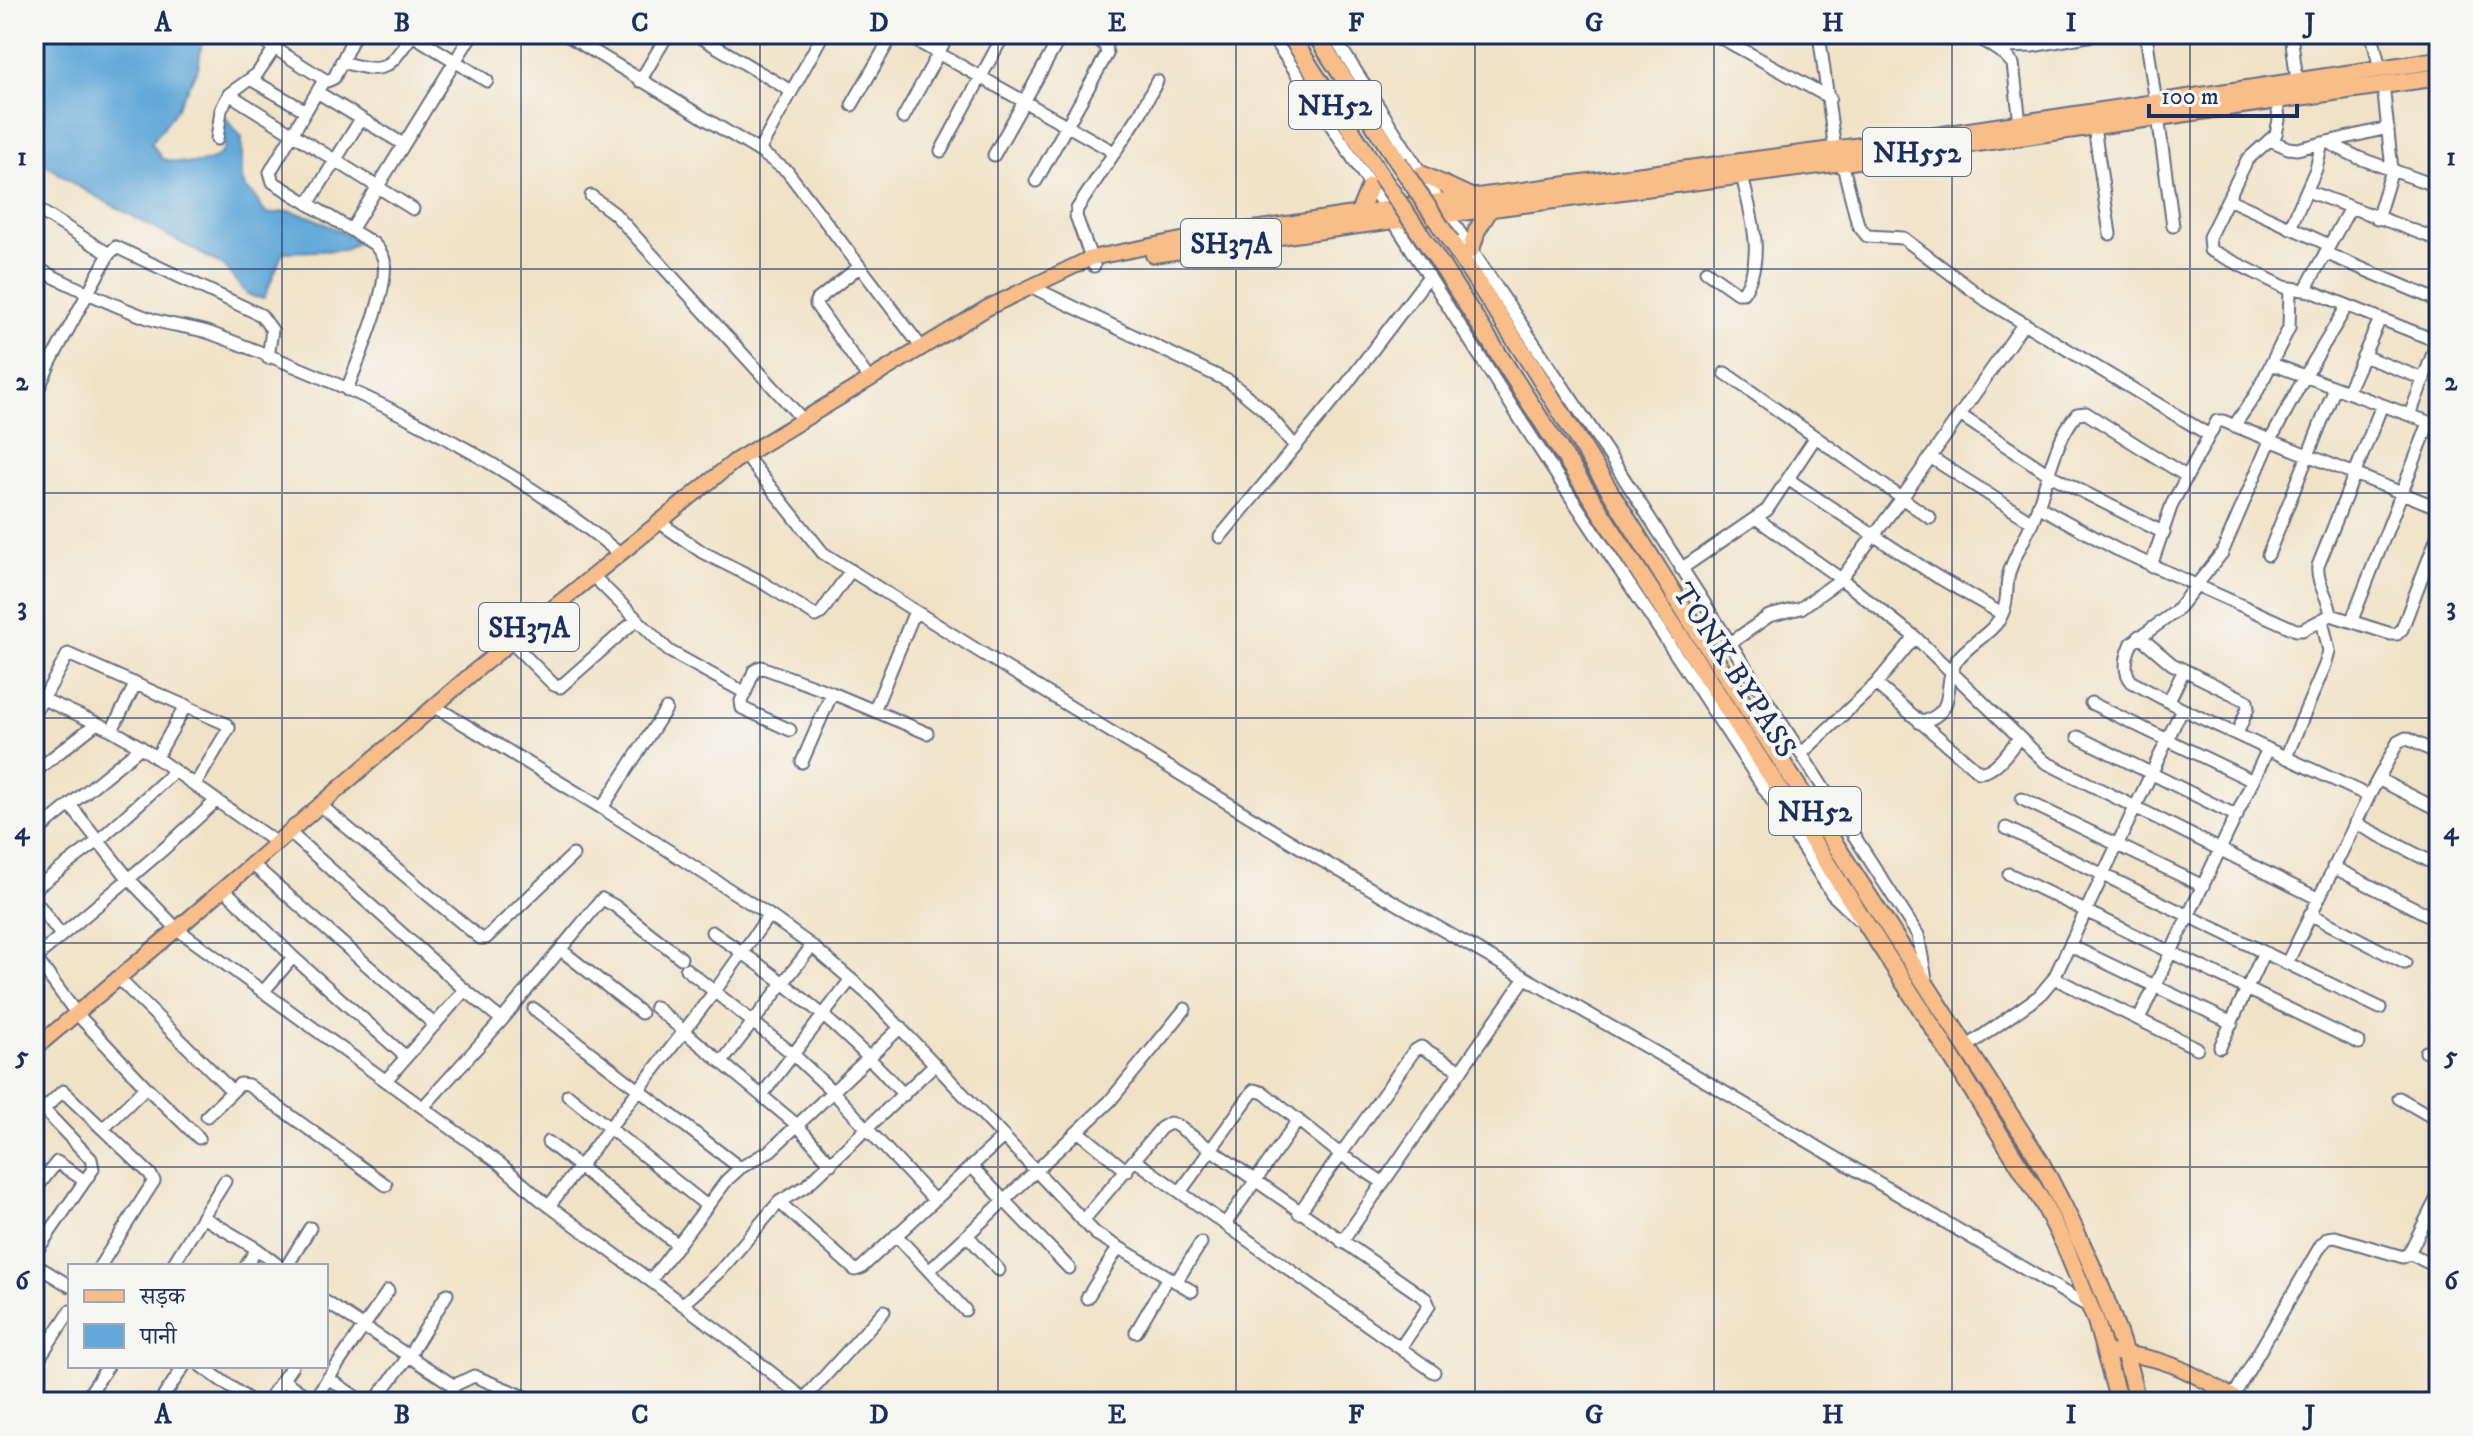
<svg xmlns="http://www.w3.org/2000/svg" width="2473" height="1436" viewBox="0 0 2473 1436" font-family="'IM FELL DW Pica','Noto Serif Devanagari',serif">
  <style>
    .water { fill: #62a8d8; stroke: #3e6c9b; stroke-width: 2 }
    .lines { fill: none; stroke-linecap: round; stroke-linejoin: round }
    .minor-casing { stroke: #666e82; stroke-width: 15 }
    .major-casing { stroke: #666e82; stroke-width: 18 }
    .highway-casing { stroke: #666e82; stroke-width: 20 }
    .minor { stroke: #fff; stroke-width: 11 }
    .major { stroke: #f8bd89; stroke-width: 14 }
    .highway { stroke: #f8bd89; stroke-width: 16 }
    .highway-bridge-casing { stroke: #666e82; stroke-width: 20; stroke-linecap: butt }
    .highway-bridge { stroke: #f8bd89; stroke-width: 16 }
    .grid { fill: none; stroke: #1b2f5e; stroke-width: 2; stroke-opacity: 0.55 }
    .labels { text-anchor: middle; stroke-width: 8; stroke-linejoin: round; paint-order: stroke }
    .shield { fill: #f6f6f2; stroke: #5d6b8a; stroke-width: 2 }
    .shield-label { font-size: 28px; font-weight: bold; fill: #1b2f5e }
    .street-label { font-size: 30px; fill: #1b2f5e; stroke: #f6f6f2 }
    .neatline { fill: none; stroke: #1b2f5e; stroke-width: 3 }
    .grid-label { font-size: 26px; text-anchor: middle; font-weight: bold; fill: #1b2f5e }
  </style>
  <rect width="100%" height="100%" fill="#f6f6f2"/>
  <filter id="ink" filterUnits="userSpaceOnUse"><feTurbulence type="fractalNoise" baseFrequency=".0125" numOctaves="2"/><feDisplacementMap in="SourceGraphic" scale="16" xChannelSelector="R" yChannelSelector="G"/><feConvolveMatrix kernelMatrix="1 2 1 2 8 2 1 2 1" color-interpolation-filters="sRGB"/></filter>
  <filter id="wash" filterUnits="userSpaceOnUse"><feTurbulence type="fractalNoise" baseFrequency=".006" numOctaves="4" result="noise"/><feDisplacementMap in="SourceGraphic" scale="32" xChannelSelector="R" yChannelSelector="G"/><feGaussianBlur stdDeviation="1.8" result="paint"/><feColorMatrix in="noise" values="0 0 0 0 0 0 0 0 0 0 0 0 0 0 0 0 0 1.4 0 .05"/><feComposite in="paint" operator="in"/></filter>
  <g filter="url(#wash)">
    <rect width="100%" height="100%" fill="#f0e2c6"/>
    <path class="water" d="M34 34H189L202 41 198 68 174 113 151 143 162 159C182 164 210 168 224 150L223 121 226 118 242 138V179L245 188 255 196 261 208 269 214 290 211 311 217 359 241 345 250 283 252 264 298C242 299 237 279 224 266L75 185 34 156Z"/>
  </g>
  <g filter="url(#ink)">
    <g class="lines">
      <g class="minor-casing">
        <path id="minor" d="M252 34 327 81 334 78 355 34
          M411 34 487 81
          M565 34 759 151 787 171 922 348
          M695 34 791 91
          M904 34 1114 152
          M1270 34C1372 182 1464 335 1563 485 1653 621 1745 756 1832 894L1858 919
          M1332 34 1448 215 1607 452 1918 935 1926 979
          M1714 34 1830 98
          M1819 34 1835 150
          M1973 34 2005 55 2013 64 2020 123
          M2146 34 2156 104
          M2291 34 2297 81
          M2372 34 2380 69
          M2008 47 2032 46 2098 34
          M341 62C387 74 386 71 413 34
          M250 79 306 111
          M324 80 270 172 273 182 374 244C378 249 382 253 384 260 389 291 358 359 347 390
          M640 81 668 34
          M317 92 403 144
          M229 94 413 209
          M2277 100 2279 120 2276 134 2247 160 2209 237 2210 250 2284 287 2311 291 2439 342
          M852 105 893 34
          M2158 117 2173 226
          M903 118 949 34
          M2094 127 2110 234
          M217 139 221 110 229 94 257 74 274 49
          M2270 140 2288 148 2297 149 2388 128
          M2327 142 2359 158 2439 187
          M759 151 823 34
          M941 151 1004 34
          M994 155 1062 34
          M1842 162 1858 225 1867 236 1903 238 1987 301 2209 435
          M1036 181 1107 54 1105 45 1087 34
          M2307 191 2439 240
          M591 196 615 214 803 420
          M2228 199 2329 245
          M308 204 361 119
          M34 207 109 254
          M2377 219 2392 170 2383 84
          M2290 228 2316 169 2322 143
          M351 230 472 34
          M2325 253 2439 301
          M1094 266 1076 216 1077 209 1140 114 1157 81
          M34 267C72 286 111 305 151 319 170 326 190 326 210 333 356 387 499 454 620 554
          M859 267 816 301V305L869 379
          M1706 271 1737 293H1743C1767 257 1750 214 1742 175
          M1030 286 1230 382 1264 410 1295 446
          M2305 290 2350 208
          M2347 306 2305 376 2270 441 2222 553 2175 612 2132 643C2126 656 2122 671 2132 682L2182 709 2369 796
          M34 355 50 363
          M2363 356 2424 379
          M2272 364 2439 426
          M1725 373 1930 518
          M2347 392 2380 319
          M34 399 50 363 109 254 116 247 261 315 272 330 268 358
          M1960 415 2050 475 2164 533
          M2410 415 2439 337
          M2234 426 2256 394 2289 328 2290 289
          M745 455 823 553 977 650 1321 860 1707 1082 2091 1308
          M1930 457 2032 522
          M1789 480 1936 576 2002 614
          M2038 506 2116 549 2296 630H2302L2331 615 2391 634H2397L2402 629 2439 532
          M1757 519 1841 579 1915 637 2045 762 2317 898
          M659 522 702 552 760 581 816 616 821 613 851 570
          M1220 537 1343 389 1429 276
          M2268 555 2335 388
          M2151 566 2172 504 2217 421H2223L2439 508
          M1681 569 1767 510 1815 438
          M593 576 669 651 740 690 746 691 754 671 761 667 832 693 927 733
          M2331 615C2329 597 2316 583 2318 566L2382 405
          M2352 620 2429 423
          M2139 636 2172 664 2247 701 2248 708 2237 734
          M511 642 554 685 560 687 636 620
          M1729 644 1769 616 1801 608 1841 579 1902 498 2024 323
          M1876 684 1979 772C1995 773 2009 750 2019 738
          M746 691 741 701 742 708 790 730
          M34 695 112 730 141 747 275 842
          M2169 701 2184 670
          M2091 703 2253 781
          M434 706 602 808 769 915 812 946 869 995 1096 1234 1192 1291
          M34 711 41 703 68 654 226 724 229 728 195 785
          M874 711 915 611
          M1920 723C1961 711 1940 686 1957 660 1970 642 1995 633 2003 612 2009 598 2005 584 2010 570 2016 553 2026 537 2033 520 2047 486 2053 442 2077 414L2086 413 2186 476
          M112 730 136 683
          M2078 737 2237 816
          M1801 754 1876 684 1915 637
          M2286 757 2325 665 2329 651 2322 620
          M156 758 186 705
          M802 762 832 693
          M34 772 97 723
          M2378 779 2439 810
          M2022 799 2203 886
          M319 804 480 938H486L573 855
          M70 805 128 878 177 929 499 1163 540 1199 728 1338 808 1402
          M602 808 666 709
          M2355 823 2439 866
          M2006 828 2380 1008
          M288 831 465 990 502 1020
          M34 834 141 747
          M251 863 435 1025
          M2333 867 2430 916
          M2009 874 2359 1043
          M223 888 293 957 406 1057
          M34 889 98 841 175 771
          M34 899 61 935
          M2310 914 2405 963
          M712 932C782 978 848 1032 904 1095
          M2071 946 2232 1023
          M561 950 641 1013
          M2287 963 2369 796 2398 742 2406 738 2439 754
          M686 969 793 1054 833 1092 933 1199
          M117 977 232 1091
          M2054 978 2197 1048
          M263 992 293 957
          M655 1007 797 1125 831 1164
          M534 1009 740 1168
          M2139 1019 2268 749
          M1968 1046 2039 996 2054 978 2182 709
          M2220 1047 2264 952
          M2426 1052 2439 1059
          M722 1062 812 946
          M387 1079 465 990
          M568 1095 707 1206
          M762 1095 851 979
          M2399 1098 2439 1121
          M424 1106 502 1020 602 899 615 906 681 958
          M207 1116 240 1084 248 1085 386 1185
          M104 1128 146 1087
          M1079 1132 1127 1171
          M199 1138 146 1087 76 1013 38 961 42 952 165 848 216 801
          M548 1142 678 1245
          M1136 1161 1434 1372
          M971 1166 1069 1268
          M34 1191 57 1162 85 1181
          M1180 1192 1254 1090 1264 1093 1340 1154 1382 1182
          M779 1202 855 1270 861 1268 1003 1137
          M549 1206 715 991 769 915
          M1299 1213 1414 1051 1421 1047 1461 1071
          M203 1217 257 1249 279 1266
          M1083 1221 1161 1128 1170 1123 1176 1125 1426 1299 1429 1306 1400 1348
          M1225 1224 1298 1120
          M896 1235 965 1310
          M967 1235 999 1270
          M1342 1242 1525 978
          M2409 1253 2439 1268
          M34 1255 93 1169 91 1159 45 1111V1108L63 1091 150 1174 154 1181 100 1266
          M34 1264 70 1286
          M172 1266 225 1181
          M246 1266 257 1249
          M287 1266 310 1228
          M929 1271 1110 1101 1185 1009
          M651 1280 727 1180 740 1168 771 1150 901 1027
          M1176 1282 1201 1243
          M1087 1298 1118 1248
          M326 1302 450 1383 455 1385 474 1376 528 1398 531 1402
          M683 1304 721 1270 779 1202 806 1186 935 1064
          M1136 1332 1168 1277
          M34 1366 70 1311
          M201 1366 252 1402
          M328 1378 363 1402
          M283 1380 313 1401
          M2233 1397 2321 1245 2328 1238 2335 1237 2403 1257 2409 1253 2439 1194
          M804 1399 884 1311
          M84 1402 108 1366
          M160 1402 184 1366
          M267 1402 292 1366
          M312 1402 388 1291
          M374 1402 408 1357 447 1294
          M446 1402 455 1385"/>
      </g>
      <g class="major-casing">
        <path id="major" d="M1153 255 1394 221
          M34 1049 177 929 475 671 735 461 987 308 1091 258 1186 239 1386 209
          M2106 1352C2168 1356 2190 1372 2242 1402"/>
      </g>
      <g class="highway-casing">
        <path id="highway" d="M1289 34 1381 176
          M1315 34 1398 162
          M1421 174 1471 197
          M1386 209 1929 137 2439 60
          M1358 215 1370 186
          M1394 221 1858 160 2439 77
          M1451 242 1534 369 1694 626 2040 1161C2081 1238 2119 1316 2137 1402
          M1471 250 1477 230 1490 209
          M1432 251 1932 1026 2043 1203 2064 1244 2096 1321 2119 1402"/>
      </g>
      <use href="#minor" class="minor"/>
      <use href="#major" class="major"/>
      <use href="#highway" class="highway"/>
      <g class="highway-bridge-casing">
        <path id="highway-bridge" d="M1398 162 1451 242
          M1381 176 1432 251"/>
      </g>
      <use href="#highway-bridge" class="highway-bridge"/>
    </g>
  </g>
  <path class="grid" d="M282 34V1266M521 34V1402M760 34V1402M998 34V1402M1236 34V1402M1475 34V1402M1714 34V1402M1952 34V1402M2190 34V1402M34 269H2439M34 493H2439M34 718H2439M34 943H2439M34 1167H2439M282 1366V1402"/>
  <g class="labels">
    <g class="shield">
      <rect x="1289" y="81" width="92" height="48" rx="6"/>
      <rect x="1863" y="128" width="108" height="48" rx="6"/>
      <rect x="1181" y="219" width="100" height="48" rx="6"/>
      <rect x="479" y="603" width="100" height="48" rx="6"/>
      <rect x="1769" y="787" width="92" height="48" rx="6"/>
    </g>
    <g class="shield-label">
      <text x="1335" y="115">NH52</text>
      <text x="1917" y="162">NH552</text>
      <text x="1231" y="253">SH37A</text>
      <text x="529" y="637">SH37A</text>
      <text x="1815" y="821">NH52</text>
    </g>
    <g class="street-label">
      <text transform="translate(1735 670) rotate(57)" y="10">TONK BYPASS</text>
    </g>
  </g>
  <rect width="2473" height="1436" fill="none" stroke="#f6f6f2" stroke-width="88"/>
  <rect x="68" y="1264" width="260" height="104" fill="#f6f6f2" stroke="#9ea6b7" stroke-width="2"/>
  <rect x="84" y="1290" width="40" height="12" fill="#f8bd89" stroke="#9ea6b7" stroke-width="2"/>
  <text x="140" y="1304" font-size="24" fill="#1b2f5e">सड़क</text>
  <rect x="84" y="1324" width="40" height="24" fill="#62a8d8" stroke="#9ea6b7" stroke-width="2"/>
  <text x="140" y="1344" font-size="24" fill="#1b2f5e">पानी</text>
  <path d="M2149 104v12h148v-12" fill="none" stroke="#1b2f5e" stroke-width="4"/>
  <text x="2161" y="104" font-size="24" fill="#1b2f5e" stroke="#f6f6f2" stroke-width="6" paint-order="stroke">100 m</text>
  <rect x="44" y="44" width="2385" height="1348" class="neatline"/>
  <g class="grid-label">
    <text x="163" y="31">A</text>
    <text x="402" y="31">B</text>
    <text x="640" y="31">C</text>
    <text x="879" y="31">D</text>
    <text x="1117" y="31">E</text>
    <text x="1356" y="31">F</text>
    <text x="1594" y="31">G</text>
    <text x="1833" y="31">H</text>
    <text x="2071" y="31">I</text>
    <text x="2310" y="31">J</text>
    <text x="22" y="165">1</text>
    <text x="2451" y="165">1</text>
    <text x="22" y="390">2</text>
    <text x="2451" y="390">2</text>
    <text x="22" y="615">3</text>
    <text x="2451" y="615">3</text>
    <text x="22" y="839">4</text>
    <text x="2451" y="839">4</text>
    <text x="22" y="1064">5</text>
    <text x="2451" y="1064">5</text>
    <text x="22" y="1289">6</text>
    <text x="2451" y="1289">6</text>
    <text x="163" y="1423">A</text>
    <text x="402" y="1423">B</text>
    <text x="640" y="1423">C</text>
    <text x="879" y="1423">D</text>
    <text x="1117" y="1423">E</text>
    <text x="1356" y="1423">F</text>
    <text x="1594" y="1423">G</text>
    <text x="1833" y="1423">H</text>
    <text x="2071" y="1423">I</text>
    <text x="2310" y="1423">J</text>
  </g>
</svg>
